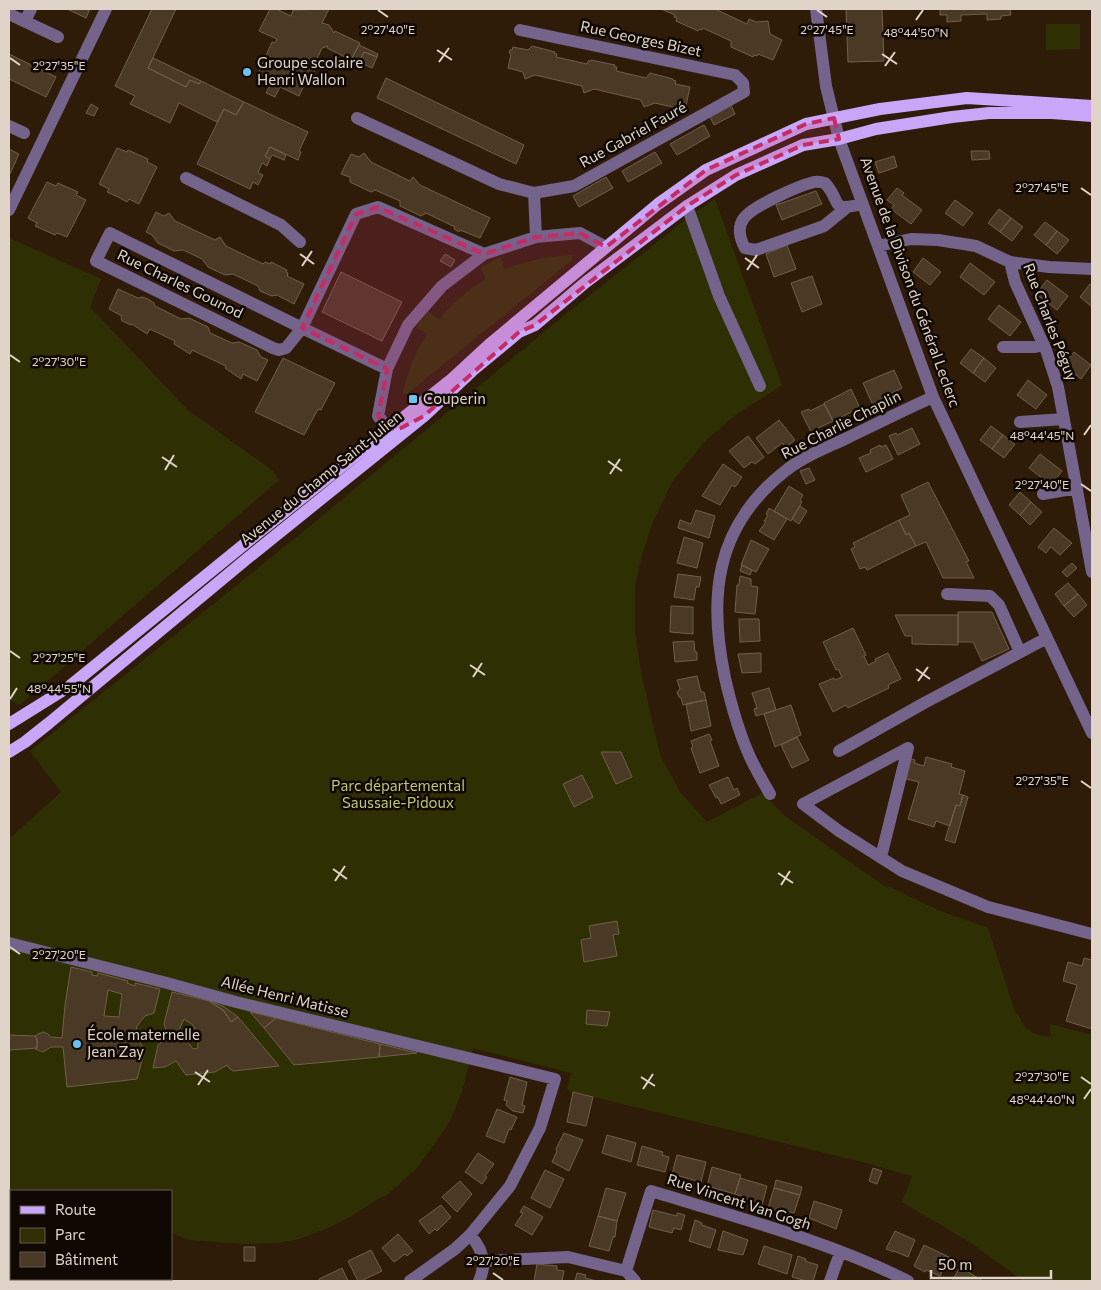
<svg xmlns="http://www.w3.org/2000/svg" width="1101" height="1290" viewBox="0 0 1101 1290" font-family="Commissioner,sans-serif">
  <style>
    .green { fill: #2e3004 }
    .building { fill: #4a3924; stroke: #715f48; fill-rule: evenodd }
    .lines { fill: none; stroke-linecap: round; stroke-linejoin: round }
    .minor { stroke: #74638a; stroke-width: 12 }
    .major { stroke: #c9a6f7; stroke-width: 12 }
    .marked { fill: #c52b66; fill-opacity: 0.2; stroke: #c52b66; stroke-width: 4; stroke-dasharray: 10 6; stroke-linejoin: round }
    .ticks { fill: none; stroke: #e0d4c9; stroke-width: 2 }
    .poi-dot { fill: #6bc3f2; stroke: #100803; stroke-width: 2 }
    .labels { text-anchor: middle; stroke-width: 5; stroke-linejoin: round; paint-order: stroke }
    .street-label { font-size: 15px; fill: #e0d4c9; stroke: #100803 }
    .poi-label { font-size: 15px; fill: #e0d4c9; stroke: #100803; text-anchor: start }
    .park-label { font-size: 15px; fill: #c0c671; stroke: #100803 }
    .ticks-label { font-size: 12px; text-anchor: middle; fill: #e0d4c9; stroke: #100803; stroke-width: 5; stroke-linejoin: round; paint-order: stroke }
  </style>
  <rect width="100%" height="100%" fill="#2e1c09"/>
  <path class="green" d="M1046 24H1080V49L1046 50Z
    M715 199 782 385 737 414 706 440 672 482 653 522 642 555 635 587V632L641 672 660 755 680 792 707 822 762 793 785 816 887 888 890 887 938 910 988 928 1016 1015 1018 1014C1023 1029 1035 1038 1051 1036L1050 1024 1092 1035V1281H1023L971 1243 902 1202 912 1176 862 1162 573 1092 567 1089 571 1073 473 1048 462 1092 450 1121 417 1168 386 1196 381 1197 350 1217 330 1227 300 1239 277 1243 243 1244 190 1240 171 1233V1191H11V1279H59L60 1281H11L9 1276V928L10 925 9 922V839L61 792 30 751 293 540 556 322 685 220Z
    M9 238 101 279 90 307 188 410 273 471 279 480 28 698 19 705 9 699Z
    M572 255V260L407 394 403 393C407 372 415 353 427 334L416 327 428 311 439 319C453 303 468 290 486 279L480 268 500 257 505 269C527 261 548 256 572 255Z"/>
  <path class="building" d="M67 9H90L86 18Z
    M152 9H176L148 68 186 87 190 80 199 84 201 81 244 102 236 115 224 109 217 122 179 103 170 123 130 104 135 96 115 86Z
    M270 9H276L291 16 293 10 329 9 322 23 329 25 334 33 335 31 360 43 351 60 327 48 328 46 322 48 313 67 316 68 310 80 307 79 299 96 280 87 275 97 266 93 271 83 257 76 272 42 275 43 277 39 259 31Z
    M661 9H715L747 24 749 19 756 22 768 21 770 34 782 40 773 60 758 54 757 56 754 55 753 57 731 47V41L703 28 702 30 700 29 698 31 676 21 677 18 674 17 675 15Z
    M846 9H882L884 61 848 62Z
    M940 9H1010L1011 15 1001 16V19L987 20V14L961 15V21L947 22V15H940Z
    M359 45 378 54 377 57 364 52 359 62 352 58Z
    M532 46 555 52 554 53 557 54 556 57 587 64 588 61H590L591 60 615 65 614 67H617L616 71 646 78 650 73 673 79V80L676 81 675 84 690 87 685 110 655 103 644 107 641 100 594 89 584 93 582 86 535 75 525 79 523 72 508 68 511 54 509 53 510 50H512L513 47 528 50Z
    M364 52 377 57 372 68 359 62Z
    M9 54 56 77 46 97 9 79Z
    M153 58 201 81 199 84 190 80 186 87 148 68Z
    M386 78 524 145 516 164 377 98Z
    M244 102 308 132 299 151 301 152 298 160 270 147 265 156 270 159 267 166 262 163 258 173 263 175 258 185 253 182 250 189 197 164 224 109 236 115Z
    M91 104 98 108 94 116 86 113Z
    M731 105 735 114 714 125 710 117Z
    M704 125 710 136 677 155 670 144Z
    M270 147 286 155 284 160 272 155 270 159 265 156Z
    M117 148 127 152 128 150 148 159 147 162 157 167 139 204 129 199 127 202 118 197 107 192 109 189 99 184Z
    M9 149 19 154 10 174 9 173Z
    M971 151H989L990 159 972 160Z
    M655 152 662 163 628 182 622 171Z
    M364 153 371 162 410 181 413 177 420 185 490 218 480 238 460 230 459 232 456 230 454 229 455 227 426 213 421 216 400 206V201L375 190 371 192 350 182V177L341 174 351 154 359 157Z
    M894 156 897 167 879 173 875 162Z
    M606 177 613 188 579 207 573 196Z
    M47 182 56 186 58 183 78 192 76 195 86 200 67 237 57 233 55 235 35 226 37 223 28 218Z
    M897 188 904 193 902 195 922 210 911 224 891 209 894 205 887 200Z
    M816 191 822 204 782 220 776 205Z
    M955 200 973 213 963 226 945 213Z
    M999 209 1011 218 1000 232 988 223Z
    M156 212 164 216 169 213 175 221 215 240 220 237 226 246 263 264 265 262 270 264 271 262 287 270 286 272 288 273 287 276 304 284 294 304 277 295 272 296 260 291 258 286 233 274 225 275 208 267 202 259 183 250 174 251 158 243 152 235 146 232Z
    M1011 218 1023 227 1012 241 1000 232Z
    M1045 222 1057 231 1046 245 1034 235Z
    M1057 231 1069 240 1057 254 1046 245Z
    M787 245 796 269 774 277 766 254Z
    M445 254 455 260 451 267 440 261Z
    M923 258 941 272 930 285 913 272Z
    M970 263 995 282 984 295 960 277Z
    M341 272 402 302 382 341 322 312Z
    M812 276 822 304 802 312 791 283Z
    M1047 280 1068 296 1057 310 1036 294Z
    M1090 284 1092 286V307L1080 297Z
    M118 289 138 298 142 297 148 299 154 303 155 306 181 319 189 318 208 327 210 333 232 343 239 342 257 350 261 357 268 360 257 381 243 374 241 379 225 368 226 366 192 350 190 354 174 344 175 341 150 329 147 334 132 324 131 325 122 321 121 318 122 316 109 309Z
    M999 305 1021 322 1010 336 988 319Z
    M971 349 984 358 973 373 960 363Z
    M1074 352 1091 365 1081 379 1064 365Z
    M283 358 335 383 321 410 318 409 304 435 255 412Z
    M984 358 996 368 985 382 973 373Z
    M894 370 902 388 879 400V402L876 404 872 403 863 383Z
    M1028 380 1047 395 1036 409 1017 395Z
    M851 389 860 408 833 421 824 403Z
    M824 404 833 421 818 428 819 431 812 434 801 412 809 409 810 411Z
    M779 420 795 440 786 447 782 443 768 454 756 438Z
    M991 426 1003 435 992 449 980 440Z
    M912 428 920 444 898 455 889 436 896 433 897 435Z
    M1003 435 1015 444 1004 458 992 449Z
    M748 436 764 457 755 464 752 462 744 468 729 451Z
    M880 445 881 447 886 445 893 459 866 472 859 458 871 453 870 450Z
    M1040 454 1062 471 1051 485 1029 468Z
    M723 464 742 477 735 487 732 485 720 505 702 496Z
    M809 468 815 480 806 484 800 471Z
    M928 482 969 561 966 562 974 578H943L926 542 916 546 909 533 906 535 899 520 910 515 901 495Z
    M789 486 803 495 800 500 802 502 791 521 774 511Z
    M1020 492 1031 502 1020 515 1009 505Z
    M1031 502 1042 512 1030 525 1020 515Z
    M800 506 807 511 799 524 792 519Z
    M769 508 787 519 774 540 759 531 766 522 764 521 768 515 766 514Z
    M696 510 715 516 709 538 678 528 680 520 691 524Z
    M899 520 906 535 909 533 916 546 867 570 865 567 860 569 851 549 855 547 853 543Z
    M1054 528 1072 543 1060 555 1051 547 1046 553 1038 547Z
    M684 537 703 543 697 568 677 563Z
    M751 540 769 549 756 572 741 565Z
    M1072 563 1077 568 1067 577 1062 572Z
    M742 565 752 570 750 575 740 571Z
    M678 574 701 577 699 587H696L694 600 674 597Z
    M740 576 751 579V586L758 587 755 614 735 612 737 585H739Z
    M1068 583 1078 594 1064 606 1055 594Z
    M1078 594 1087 605 1074 617 1064 606Z
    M671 606 693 607V634L670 632Z
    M958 612H992L1009 649 982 661 973 642H958Z
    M895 615H958V645L912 644V636H905Z
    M739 619H759L760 641 740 642Z
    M853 628 866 655 864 656 868 665 876 661 875 659 888 653 901 679 888 685 889 688 848 708 846 705 833 712 819 684 834 678 835 680 842 677 838 669 836 670 823 642Z
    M694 641 695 652H697V660L675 662 673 642Z
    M761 653V672L742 673 738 654Z
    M697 676 701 692H704L706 700 683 705 681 698 679 697 677 692 680 689 677 680Z
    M769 688 776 710 756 716 754 709 757 708 752 693Z
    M706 700 711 726 691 731 686 704Z
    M791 705 801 735 775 747 764 714Z
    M709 734 712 740 710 741 719 766 700 773 691 748 693 747 691 741Z
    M797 737 809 760 792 768 781 745Z
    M601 752H621L632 777 616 784Z
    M926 757 952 764 951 767 965 771 959 794 963 795 960 806 956 805 950 826 936 821 934 827 908 819 919 782 906 779 911 759 915 760 914 763 924 766Z
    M582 775 593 797 574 807 563 784Z
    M728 777 734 790 737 788 740 795 721 804 718 797 716 798 709 785Z
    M963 795 968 797 955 843 945 840 956 805 960 806Z
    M617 921 619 934 613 935 617 956 584 962 581 940 591 938 589 926Z
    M1084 958 1092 960V1029L1066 1021 1077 985 1063 981 1068 962 1082 966Z
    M71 967 92 972V975L97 976 98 973 128 981 127 983 135 986V983L160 989 154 1013 145 1016 137 1026 136 1033 137 1039 145 1049 137 1079 67 1087 63 1047H51L43 1052 35 1049 37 1048V1038L35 1036 38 1034 43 1032 48 1034 51 1037 62 1038 65 1005ZM108 990 122 994 119 1017 104 1016Z
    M172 992 209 1001 224 1011 231 1022 238 1017 279 1066 233 1071 229 1068 227 1065 215 1072 186 1075 176 1061 165 1067 153 1068 158 1045 167 1037V1033L164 1024ZM184 1019 193 1025 197 1034 198 1048 193 1049 179 1030Z
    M209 1001 223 1006 238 1017 231 1022 224 1011Z
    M587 1010 610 1012 607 1026 586 1024Z
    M250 1012 276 1018 264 1028Z
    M276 1018 380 1044 379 1057 294 1065 264 1028Z
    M9 1035 35 1036 37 1038V1048L9 1050Z
    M380 1044 417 1053 379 1057Z
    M510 1077 527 1082 522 1105 525 1106 523 1113 513 1111 506 1105 507 1101 504 1100Z
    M573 1092 593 1097 586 1126 567 1122Z
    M497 1109 517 1117 511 1130 509 1129 504 1143 486 1136Z
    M564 1133 583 1140 569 1171 552 1162 557 1151 556 1149Z
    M607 1135 636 1143 631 1162 602 1153Z
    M642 1146 663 1152 662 1155 669 1157 665 1172 637 1165Z
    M478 1153 494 1164 485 1176 487 1177 482 1184 465 1172Z
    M677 1155 706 1162 701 1182 672 1174Z
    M712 1167 741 1175 735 1194 707 1186Z
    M873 1168 882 1171 877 1184 869 1181Z
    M545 1170 564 1179 550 1208 531 1198Z
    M740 1178 767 1186 762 1205 749 1201 748 1203 743 1201 741 1196 735 1194Z
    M776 1180 802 1187 800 1195 774 1188Z
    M460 1181 472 1194 457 1212 442 1197Z
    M606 1188 626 1193 617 1221 598 1216Z
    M774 1188 800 1195 794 1213 783 1210 782 1212 768 1208Z
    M814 1201 842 1210 836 1229 809 1218Z
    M441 1205 451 1217 437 1231 435 1229 429 1234 419 1221Z
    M524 1206 543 1217 532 1235 515 1225 523 1213 520 1212Z
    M653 1210 677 1216V1213L685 1215 681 1230 674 1228 672 1233 649 1227Z
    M598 1216 617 1221 615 1237H613L609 1251 589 1246Z
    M695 1220 702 1223V1225L716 1230 710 1248 689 1241Z
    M723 1231 748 1240 743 1255 718 1250Z
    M895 1231 915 1240 908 1257 894 1251V1252L886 1249Z
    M398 1234 413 1251 407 1256 405 1254 394 1262 382 1248Z
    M924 1245 949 1257 940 1276 926 1270 925 1272 914 1266Z
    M764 1246 792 1255 787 1274 758 1264Z
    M244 1247H255V1261H244Z
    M371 1250 382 1271 361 1281H358L348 1261Z
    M798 1256 806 1259 805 1261 818 1265 813 1281H807L792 1277Z
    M537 1264 557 1266V1270L564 1271 562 1281H534Z
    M960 1267 983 1281H952Z
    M342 1268 348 1281H320L319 1279Z
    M577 1273 586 1275 585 1278 597 1281H575Z
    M171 1278 170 1281H141L142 1279Z"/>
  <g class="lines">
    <path class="minor" d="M816 9 826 86 839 139 933 397 1092 733
      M9 14 58 37
      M25 21 31 9
      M357 118 499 184 534 193 574 186 744 92 743 83 735 75 520 30
      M9 126 24 133
      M186 178 281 225 300 242
      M534 193 536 237
      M687 206 719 296 760 386
      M846 208 824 226 756 250 745 248C740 239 737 227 744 218 753 206 798 186 814 182 818 181 821 182 825 183 843 203 828 212 863 204
      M9 210 106 9
      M110 233 126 241 302 328 286 348 279 350 273 348 96 261Z
      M878 246 911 239 938 240 976 246 1010 262 1049 267 1092 269
      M1010 262 1015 282 1046 350 1058 387 1092 572
      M1003 347H1034L1044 345
      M387 369 302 328 356 214 378 207 484 254
      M1020 422 1064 419
      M389 429 378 416 387 369 408 325 442 286 484 254 536 237 580 233 606 247
      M1043 494 1077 488
      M947 594 990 596 999 605 1020 652
      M839 751 926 702 1047 638
      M770 794C763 782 756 770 750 757 739 733 731 704 725 678 708 597 715 527 784 472 802 457 826 448 847 438 876 424 904 410 933 397
      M881 857 908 748 803 804 839 831 902 871 988 907 1092 934
      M9 943 167 983 236 1002 555 1079 540 1128 510 1186 470 1235 455 1249 410 1281
      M470 1235C483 1249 487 1264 479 1281
      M484 1261 568 1257 626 1271 635 1281
      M626 1271 651 1191C736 1217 828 1241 908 1281
      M830 1281 840 1253"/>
    <path class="major" d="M9 724 70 686 263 529 452 379 491 343 658 204 706 170 806 124 880 109 967 98 1092 106
      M9 752 25 742 49 723 249 557 424 416 472 371 519 332 535 325 586 282 687 206 736 175 803 145 839 139 876 129 952 117 989 113H1052L1092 116"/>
  </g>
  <path class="marked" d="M834 118 839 139 803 145 736 175 687 206 535 325 519 332 424 416 401 428 389 429 378 416 387 369 302 328 356 214 378 207 484 254 536 237 580 233 606 247 706 170 806 124Z"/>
  <path class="ticks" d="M378 10 388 17M817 10 827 17M916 20 923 10M437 50 452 60M882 54 897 64M10 58 20 65M439 62 449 48M885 66 895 52M1081 188 1091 195M300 254 314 264M745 258 759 268M302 266 312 251M747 270 757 255M10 355 20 362M1084 435 1091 425M162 457 177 467M608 461 622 471M165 470 174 455M610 474 620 459M1081 484 1091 491M10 651 20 658M470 665 485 675M916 669 930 679M473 677 482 663M918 681 928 667M10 699 17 688M1081 781 1091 788M333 869 347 879M778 873 793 883M335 881 345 866M781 885 790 871M10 947 20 954M195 1072 210 1082M641 1077 655 1086M1081 1077 1091 1084M198 1085 208 1070M643 1089 653 1074M1084 1099 1091 1089M493 1273 503 1280"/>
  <g class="poi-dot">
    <circle cx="247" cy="72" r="5"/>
    <rect x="408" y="394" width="10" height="10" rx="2.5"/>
    <circle cx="77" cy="1044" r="5"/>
  </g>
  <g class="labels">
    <g class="street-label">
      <text transform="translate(641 39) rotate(12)" y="5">Rue Georges Bizet</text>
      <text transform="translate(633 135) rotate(-29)" y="5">Rue Gabriel Fauré</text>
      <text transform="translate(910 282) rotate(70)" y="5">Avenue de la Divison du Général Leclerc</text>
      <text transform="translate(180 284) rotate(26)" y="5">Rue Charles Gounod</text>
      <text transform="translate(1050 322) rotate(69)" y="5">Rue Charles Péguy</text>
      <text transform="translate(841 425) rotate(-27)" y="5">Rue Charlie Chaplin</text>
      <text transform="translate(321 478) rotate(-39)" y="5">Avenue du Champ Saint-Julien</text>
      <text transform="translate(285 997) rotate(14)" y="5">Allée Henri Matisse</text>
      <text transform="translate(739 1202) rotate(18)" y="5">Rue Vincent Van Gogh</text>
    </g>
    <g class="poi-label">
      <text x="257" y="68">Groupe scolaire<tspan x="257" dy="17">Henri Wallon</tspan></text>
      <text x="423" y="404">Couperin</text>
      <text x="87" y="1040">École maternelle<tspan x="87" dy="17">Jean Zay</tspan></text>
    </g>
    <g class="park-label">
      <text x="398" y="791">Parc départemental<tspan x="398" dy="17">Saussaie-Pidoux</tspan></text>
    </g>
  </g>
  <g class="ticks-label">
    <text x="388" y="34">2°27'40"E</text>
    <text x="827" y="34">2°27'45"E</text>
    <text x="916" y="37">48°44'50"N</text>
    <text x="59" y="70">2°27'35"E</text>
    <text x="1042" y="192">2°27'45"E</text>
    <text x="59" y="366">2°27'30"E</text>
    <text x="1042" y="440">48°44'45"N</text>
    <text x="1042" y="489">2°27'40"E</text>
    <text x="59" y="662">2°27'25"E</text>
    <text x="59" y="693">48°44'55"N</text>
    <text x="1042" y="785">2°27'35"E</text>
    <text x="59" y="959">2°27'20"E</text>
    <text x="1042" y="1081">2°27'30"E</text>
    <text x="1042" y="1104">48°44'40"N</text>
    <text x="493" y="1265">2°27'20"E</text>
  </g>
  <rect width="1101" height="1290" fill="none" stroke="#e0d4c9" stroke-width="20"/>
  <rect x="10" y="1190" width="162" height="90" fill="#100803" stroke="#635a52"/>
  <rect x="20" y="1206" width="25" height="8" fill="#c9a6f7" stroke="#635a52"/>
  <text x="55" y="1215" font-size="15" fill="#e0d4c9">Route</text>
  <rect x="20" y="1228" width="25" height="15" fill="#2e3004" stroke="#635a52"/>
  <text x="55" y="1240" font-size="15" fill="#e0d4c9">Parc</text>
  <rect x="20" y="1252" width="25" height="15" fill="#4a3924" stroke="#635a52"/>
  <text x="55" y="1265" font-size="15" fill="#e0d4c9">Bâtiment</text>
  <path d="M931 1270v8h120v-8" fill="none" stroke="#e0d4c9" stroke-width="2.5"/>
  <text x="938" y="1270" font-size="15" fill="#e0d4c9" stroke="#100803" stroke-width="4" paint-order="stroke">50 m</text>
</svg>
